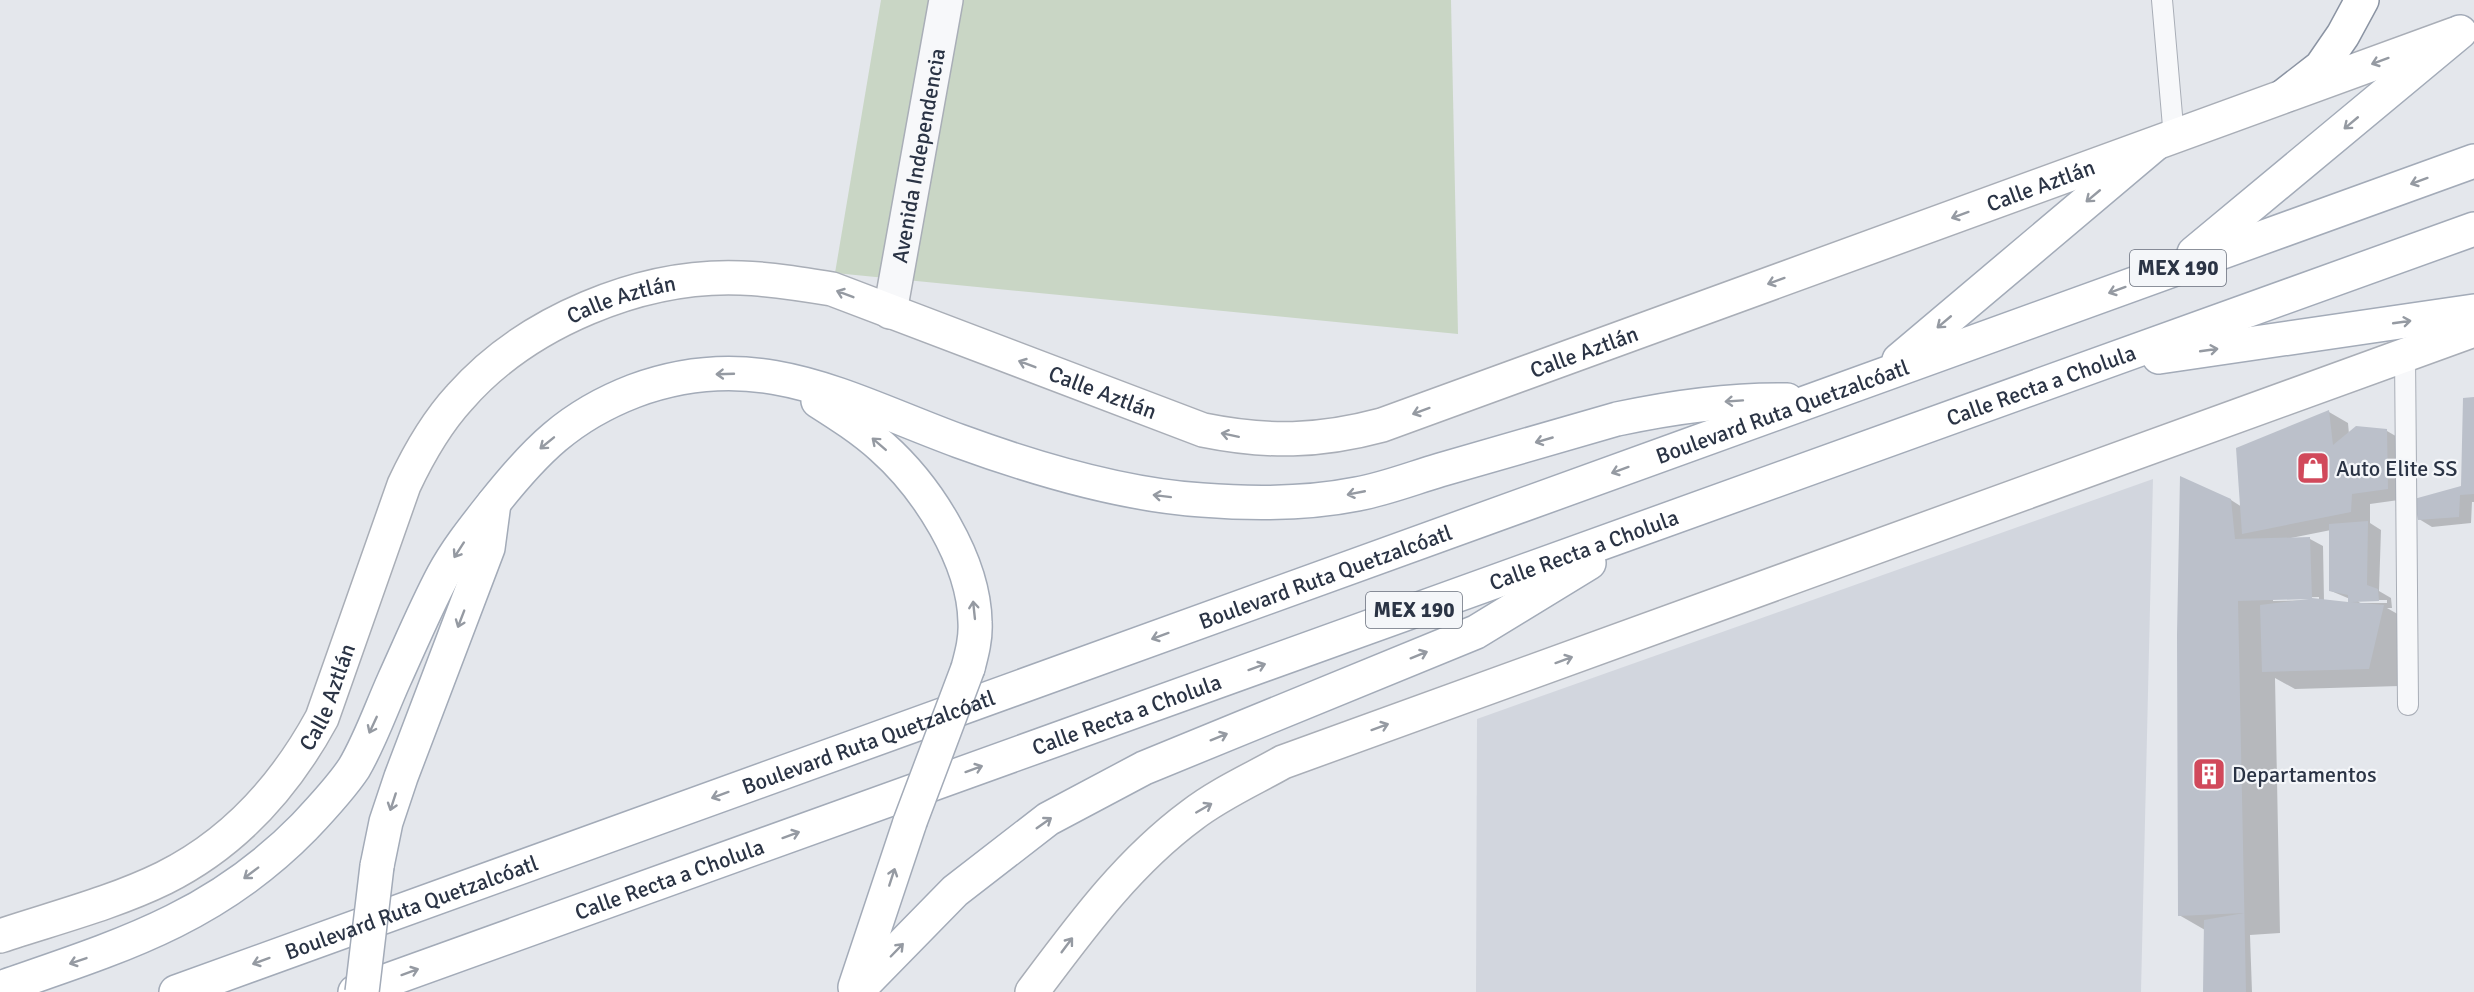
<svg xmlns="http://www.w3.org/2000/svg" width="2474" height="992" viewBox="0 0 2474 992" font-family="Signika,sans-serif">
  <style>
    .built { fill: #d2d6de }
    .green { fill: #c9d6c5 }
    .shadow { fill: #0003; fill-rule: evenodd }
    .building { fill: #bbc0ca }
    .lines { fill: none; stroke-linecap: round; stroke-linejoin: round }
    .lane-casing { stroke: #a9aeb7; stroke-width: 22 }
    .street-casing { stroke: #a9aeb7; stroke-width: 36 }
    .secondary-casing { stroke: #a9aeb7; stroke-width: 36 }
    .primary-casing { stroke: #a3abb8; stroke-width: 36 }
    .highway-casing { stroke: #8b94a3; stroke-width: 36 }
    .lane { stroke: #f7f8fa; stroke-width: 20 }
    .street { stroke: #f7f8fa; stroke-width: 33 }
    .secondary { stroke: #fff; stroke-width: 33 }
    .primary { stroke: #fff; stroke-width: 33 }
    .highway { stroke: #fff; stroke-width: 33 }
    .primary-bridge-casing { stroke: #a3abb8; stroke-width: 36; stroke-linecap: butt }
    .primary-bridge { stroke: #fff; stroke-width: 33 }
    .oneway { stroke: #959aa2 }
    .labels { text-anchor: middle; stroke-width: 4.5; stroke-linejoin: round; paint-order: stroke }
    .shield { fill: #f4f6f9; stroke: #676e7b; stroke-width: 1.5 }
    .shield-label { font-size: 21px; font-weight: bold; fill: #2b3445 }
    .street-label { font-size: 22px; fill: #2b3445; stroke: #f4f6f9 }
    .poi-label { font-size: 22px; fill: #2b3445; stroke: #f4f6f9; text-anchor: start }
  </style>
  <rect width="100%" height="100%" fill="#e4e7ec"/>
  <path class="built" d="M2153 479 2141 992H1476L1477 719Z"/>
  <path class="green" d="M881 0H1451L1458 334 835 273Z"/>
  <path class="shadow" d="M2474 398V502H2472L2471 523 2432 527 2419 519 2462 487Z
    M2329 412 2348 423 2349 434 2387 431 2406 442V499L2370 504V523L2381 530 2379 591 2391 598 2392 608H2387L2415 624 2400 686 2295 689 2275 678 2280 933 2250 935 2252 992H2204L2205 930 2179 915 2231 500 2242 507ZM2331 530V591L2350 599V603L2324 601 2323 546 2310 539 2291 538ZM2319 597V600L2273 601V598ZM2357 600H2387V603H2360Z"/>
  <path class="building" d="M2474 397V494L2460 495 2459 517 2418 520 2414 499 2461 486 2463 398Z
    M2329 410 2333 445 2356 426 2387 429 2388 489 2352 494 2351 512 2242 534 2236 448Z
    M2180 476 2231 499 2235 539 2310 537 2312 598 2348 602V595L2329 591V524L2368 521 2367 585 2378 589 2379 601 2351 602 2384 605 2369 669 2262 672 2260 605 2309 599 2238 601 2246 992H2203L2204 920 2244 913 2178 916 2177 635Z"/>
  <g class="lines">
    <g class="lane-casing">
      <path id="lane" d="M2162 0 2174 138
        M2405 355 2408 705"/>
    </g>
    <g class="street-casing">
      <g id="street">
        <path id="s1" d="M890 312 946 0"/>
      </g>
    </g>
    <g class="secondary-casing">
      <g id="secondary">
        <path id="s2" d="M0 936C54 918 113 903 164 878 234 843 285 786 322 718L404 485C419 453 436 423 460 397 526 322 641 274 741 278 772 279 802 284 832 289L1203 430C1267 443 1319 442 1382 425L2455 34"/>
        <path d="M1032 992C1080 928 1127 863 1192 815 1219 794 1253 779 1283 762L2474 330"/>
      </g>
    </g>
    <g class="primary-casing">
      <g id="primary">
        <path d="M2194 253 2460 32"/>
        <path d="M2159 357 2474 311"/>
        <path d="M1899 360 2154 145"/>
        <path d="M818 401C840 415 862 429 882 447 927 487 974 560 975 622 976 638 972 653 968 668"/>
        <path d="M377 866 386 822 401 777 488 548 494 503"/>
        <path d="M855 987 910 822"/>
        <path d="M0 988C118 947 214 919 304 827 321 809 340 789 354 768 370 741 381 709 394 680 410 645 425 609 443 575 457 549 475 527 493 504 535 451 569 416 634 391 758 345 845 399 959 441 1033 468 1124 495 1202 500 1253 504 1307 504 1357 494 1385 489 1413 478 1440 470 1499 453 1558 436 1617 419 1673 407 1729 399 1787 400"/>
        <path id="s3" d="M176 992 2474 161"/>
        <path id="s4" d="M355 992 2474 229"/>
        <path d="M856 992 955 891 1048 819 1144 768 1476 632 1589 563"/>
      </g>
    </g>
    <g class="highway-casing">
      <path id="highway" d="M2285 95 2321 67 2343 35 2362 0"/>
    </g>
    <use href="#lane" class="lane"/>
    <use href="#street" class="street"/>
    <use href="#secondary" class="secondary"/>
    <use href="#primary" class="primary"/>
    <use href="#highway" class="highway"/>
    <g class="primary-bridge-casing">
      <path id="primary-bridge" d="M910 822 968 668
        M362 992 377 866"/>
    </g>
    <use href="#primary-bridge" class="primary-bridge"/>
  </g>
  <defs><path id="oneway-shaft" d="M-6 0H5M1.5-3L5.5 0L1.5 3" fill="none" stroke-width="1.6" stroke-linecap="round" stroke-linejoin="round" transform="scale(1.5)"/></defs>
  <g class="oneway">
    <use href="#oneway-shaft" transform="translate(2380 61) rotate(160)"/>
    <use href="#oneway-shaft" transform="translate(2351 123) rotate(140)"/>
    <use href="#oneway-shaft" transform="translate(2419 181) rotate(160)"/>
    <use href="#oneway-shaft" transform="translate(2093 196) rotate(140)"/>
    <use href="#oneway-shaft" transform="translate(1960 215) rotate(160)"/>
    <use href="#oneway-shaft" transform="translate(1776 281) rotate(160)"/>
    <use href="#oneway-shaft" transform="translate(2117 290) rotate(160)"/>
    <use href="#oneway-shaft" transform="translate(845 294) rotate(-159)"/>
    <use href="#oneway-shaft" transform="translate(1944 322) rotate(140)"/>
    <use href="#oneway-shaft" transform="translate(2402 322) rotate(-8)"/>
    <use href="#oneway-shaft" transform="translate(2209 350) rotate(-8)"/>
    <use href="#oneway-shaft" transform="translate(1027 364) rotate(-159)"/>
    <use href="#oneway-shaft" transform="translate(725 374) rotate(178)"/>
    <use href="#oneway-shaft" transform="translate(1734 401) rotate(176)"/>
    <use href="#oneway-shaft" transform="translate(1421 411) rotate(160)"/>
    <use href="#oneway-shaft" transform="translate(1230 435) rotate(-168)"/>
    <use href="#oneway-shaft" transform="translate(1544 440) rotate(164)"/>
    <use href="#oneway-shaft" transform="translate(547 443) rotate(141)"/>
    <use href="#oneway-shaft" transform="translate(879 444) rotate(-139)"/>
    <use href="#oneway-shaft" transform="translate(1620 470) rotate(160)"/>
    <use href="#oneway-shaft" transform="translate(1356 493) rotate(169)"/>
    <use href="#oneway-shaft" transform="translate(1162 496) rotate(-173)"/>
    <use href="#oneway-shaft" transform="translate(459 550) rotate(123)"/>
    <use href="#oneway-shaft" transform="translate(974 610) rotate(-96)"/>
    <use href="#oneway-shaft" transform="translate(461 619) rotate(111)"/>
    <use href="#oneway-shaft" transform="translate(1160 636) rotate(160)"/>
    <use href="#oneway-shaft" transform="translate(1419 655) rotate(-22)"/>
    <use href="#oneway-shaft" transform="translate(1564 660) rotate(-20)"/>
    <use href="#oneway-shaft" transform="translate(1257 667) rotate(-20)"/>
    <use href="#oneway-shaft" transform="translate(373 725) rotate(115)"/>
    <use href="#oneway-shaft" transform="translate(1380 727) rotate(-20)"/>
    <use href="#oneway-shaft" transform="translate(1219 737) rotate(-22)"/>
    <use href="#oneway-shaft" transform="translate(974 769) rotate(-20)"/>
    <use href="#oneway-shaft" transform="translate(720 795) rotate(160)"/>
    <use href="#oneway-shaft" transform="translate(393 802) rotate(108)"/>
    <use href="#oneway-shaft" transform="translate(1204 808) rotate(-30)"/>
    <use href="#oneway-shaft" transform="translate(1044 823) rotate(-35)"/>
    <use href="#oneway-shaft" transform="translate(791 835) rotate(-20)"/>
    <use href="#oneway-shaft" transform="translate(251 873) rotate(143)"/>
    <use href="#oneway-shaft" transform="translate(892 877) rotate(-72)"/>
    <use href="#oneway-shaft" transform="translate(1067 945) rotate(-53)"/>
    <use href="#oneway-shaft" transform="translate(897 950) rotate(-46)"/>
    <use href="#oneway-shaft" transform="translate(78 961) rotate(161)"/>
    <use href="#oneway-shaft" transform="translate(261 961) rotate(160)"/>
    <use href="#oneway-shaft" transform="translate(410 972) rotate(-20)"/>
  </g>
  <defs>
    <g id="shop-square" transform="scale(1.725)"><rect x="-9" y="-9" width="18" height="18" rx="4" fill="#d1495b" stroke="#f4f6f9"/><path d="M-5-2.5h2.3a2.7 3.5 0 0 1 5.4 0H5L5.5 6h-11ZM-1.5-2.5h3a1.5 2.3 0 0 0-3 0Z" fill="#fff"/></g>
    <g id="building-square" transform="scale(1.725)"><rect x="-9" y="-9" width="18" height="18" rx="4" fill="#d1495b" stroke="#f4f6f9"/><path d="M-4-6H4V6H1V3H-1V6H-4ZM-2.5-4.3h1.7v1.8h-1.7ZM.8-4.3h1.7v1.8H.8ZM-2.5-1h1.7V.8h-1.7ZM.8-1h1.7V.8H.8Z" fill="#fff"/></g>
  </defs>
  <g fill-rule="evenodd">
    <use href="#shop-square" x="2313" y="468"/>
    <use href="#building-square" x="2209" y="774"/>
  </g>
  <g class="labels">
    <g class="shield">
      <rect x="2130" y="250" width="96" height="36" rx="4.5"/>
      <rect x="1366" y="592" width="96" height="36" rx="4.5"/>
    </g>
    <g class="shield-label">
      <text x="2178" y="275">MEX 190</text>
      <text x="1414" y="617">MEX 190</text>
    </g>
    <g class="street-label">
      <text dy="8" stroke="none"><textPath href="#s1" startOffset="159">Avenida Independencia</textPath></text>
      <text dy="8" stroke="none"><textPath href="#s2" startOffset="2439">Calle Aztlán</textPath></text>
      <text dy="8" stroke="none"><textPath href="#s2" startOffset="946">Calle Aztlán</textPath></text>
      <text dy="8" stroke="none"><textPath href="#s2" startOffset="1953">Calle Aztlán</textPath></text>
      <text dy="8" stroke="none"><textPath href="#s4" startOffset="1792">Calle Recta a Cholula</textPath></text>
      <text dy="8" stroke="none"><textPath href="#s2" startOffset="1450">Calle Aztlán</textPath></text>
      <text dy="8" stroke="none"><textPath href="#s3" startOffset="1708">Boulevard Ruta Quetzalcóatl</textPath></text>
      <text dy="8" stroke="none"><textPath href="#s4" startOffset="1306">Calle Recta a Cholula</textPath></text>
      <text dy="8" stroke="none"><textPath href="#s3" startOffset="1222">Boulevard Ruta Quetzalcóatl</textPath></text>
      <text dy="8" stroke="none"><textPath href="#s2" startOffset="424">Calle Aztlán</textPath></text>
      <text dy="8" stroke="none"><textPath href="#s4" startOffset="820">Calle Recta a Cholula</textPath></text>
      <text dy="8" stroke="none"><textPath href="#s3" startOffset="736">Boulevard Ruta Quetzalcóatl</textPath></text>
      <text dy="8" stroke="none"><textPath href="#s4" startOffset="334">Calle Recta a Cholula</textPath></text>
      <text dy="8" stroke="none"><textPath href="#s3" startOffset="250">Boulevard Ruta Quetzalcóatl</textPath></text>
    </g>
    <g class="poi-label">
      <text x="2336" y="476">Auto Elite SS</text>
      <text x="2232" y="782">Departamentos</text>
    </g>
  </g>
</svg>
